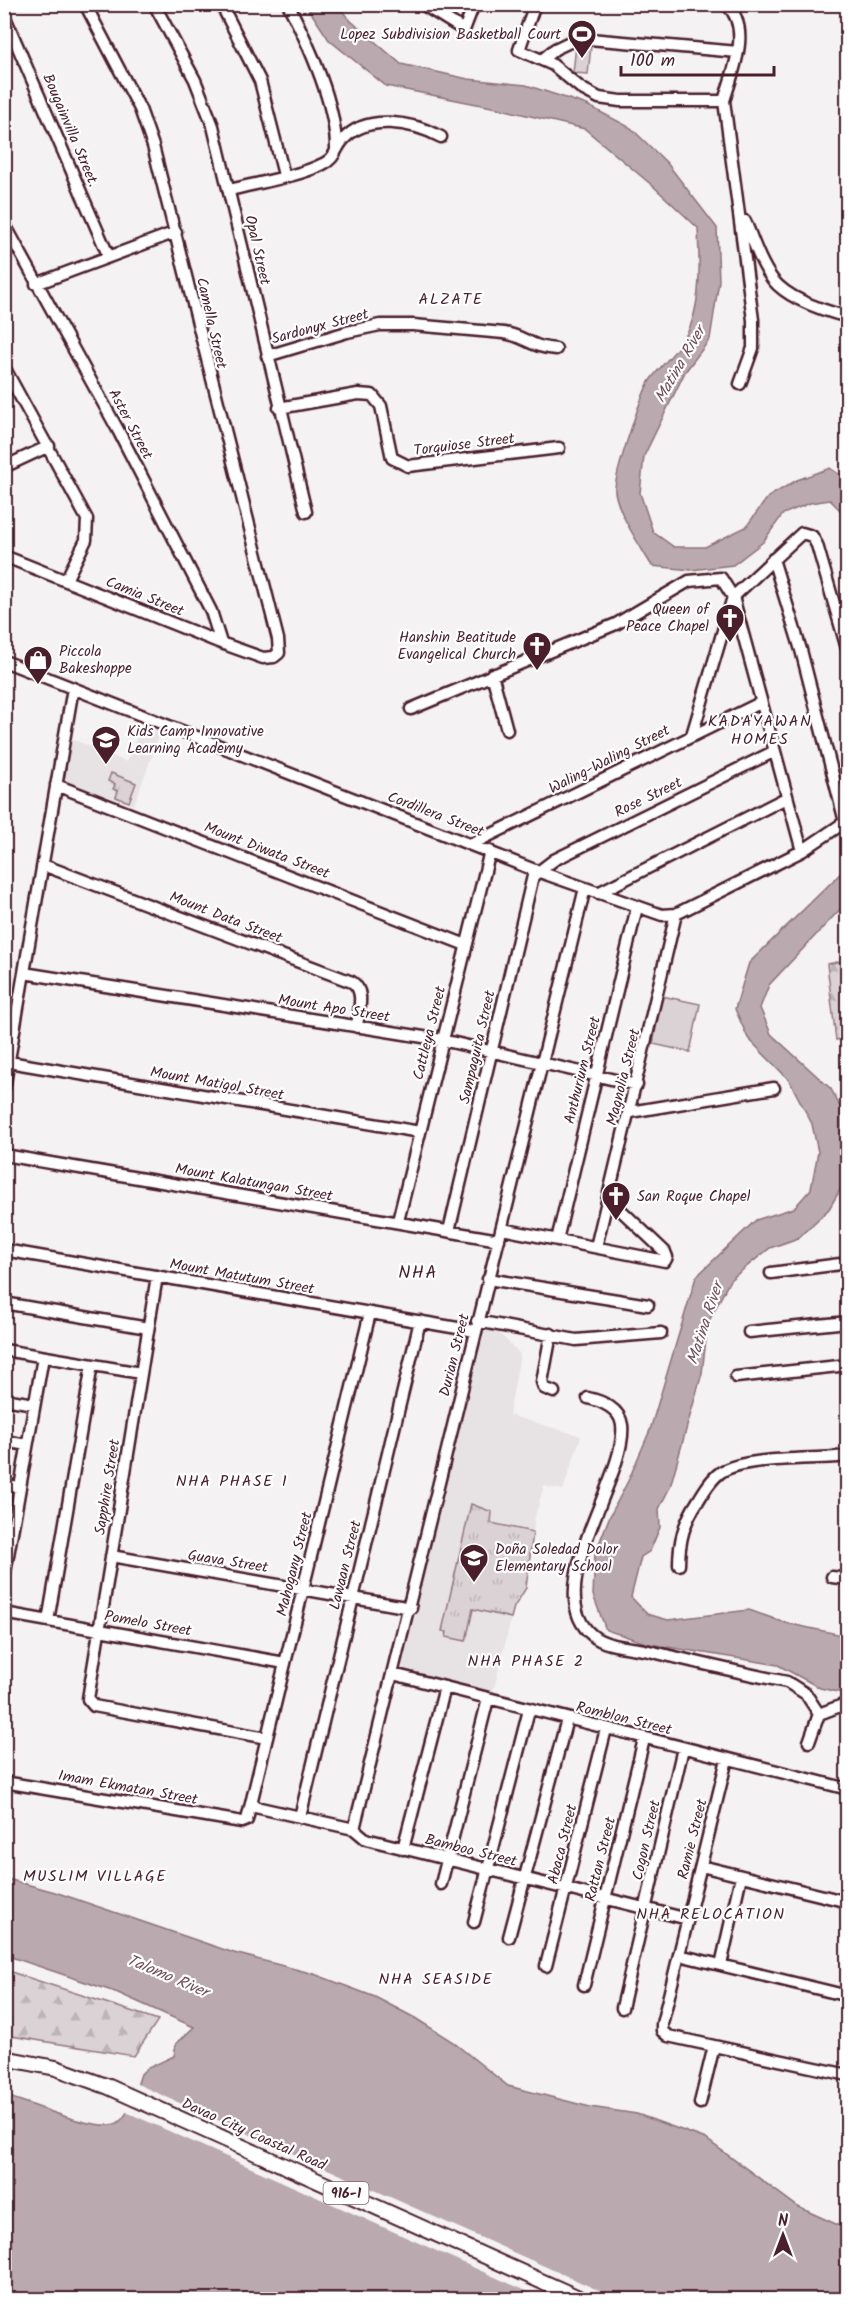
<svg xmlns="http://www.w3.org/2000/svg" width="852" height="2304" viewBox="0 0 852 2304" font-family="Kalam,sans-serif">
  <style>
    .built { fill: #e7e2e3 }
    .grass { fill: url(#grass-tufts); stroke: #927880; stroke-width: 1.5 }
    .forest { fill: url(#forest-firs); stroke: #927880; stroke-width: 1.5 }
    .pitch { fill: #dbd2d5; stroke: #927880; stroke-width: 1.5 }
    .water { fill: #baa9ae; stroke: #8d727a; stroke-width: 1.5 }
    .pier { fill: #f4f2f2 }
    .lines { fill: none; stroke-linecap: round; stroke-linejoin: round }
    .minor-casing { stroke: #4a1f2b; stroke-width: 15 }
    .major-casing { stroke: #4a1f2b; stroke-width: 18 }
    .minor { stroke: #fff; stroke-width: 10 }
    .major { stroke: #fff; stroke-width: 14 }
    .labels { text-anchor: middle; stroke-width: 4.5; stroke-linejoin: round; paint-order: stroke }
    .shield { fill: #fff; stroke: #80626b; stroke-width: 1.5 }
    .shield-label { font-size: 14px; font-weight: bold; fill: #4a1f2b }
    .poi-label { font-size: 15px; fill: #4a1f2b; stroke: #fff; text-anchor: start }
    .street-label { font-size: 15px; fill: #4a1f2b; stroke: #fff }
    .neighbourhood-label { font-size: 16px; letter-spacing: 1.5px; fill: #4a1f2b; stroke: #fff }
    .water-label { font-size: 16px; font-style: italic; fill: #714f59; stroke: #fff }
    .quarter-label { font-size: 18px; letter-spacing: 1.5px; fill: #4a1f2b; stroke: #fff }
  </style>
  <defs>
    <pattern id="grass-tufts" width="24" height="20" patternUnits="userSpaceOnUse" patternTransform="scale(1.5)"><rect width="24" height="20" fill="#dbd2d5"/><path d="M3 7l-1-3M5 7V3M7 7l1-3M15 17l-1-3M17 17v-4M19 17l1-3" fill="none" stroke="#bdb4b7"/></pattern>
    <pattern id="forest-firs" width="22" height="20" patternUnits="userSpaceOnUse" patternTransform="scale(1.5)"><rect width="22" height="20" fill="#dbd2d5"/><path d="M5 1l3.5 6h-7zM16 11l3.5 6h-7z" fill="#bdb4b7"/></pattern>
  </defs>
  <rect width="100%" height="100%" fill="#f4f2f2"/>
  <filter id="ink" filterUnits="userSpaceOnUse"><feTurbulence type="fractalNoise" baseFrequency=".0167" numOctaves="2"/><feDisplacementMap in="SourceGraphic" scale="12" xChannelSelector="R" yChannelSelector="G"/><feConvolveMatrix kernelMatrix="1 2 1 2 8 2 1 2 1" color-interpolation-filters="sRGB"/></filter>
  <g filter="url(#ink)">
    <path class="built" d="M142 724 161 731 134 805 61 781 70 738 127 762Z
      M483 1323 491 1325 520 1354 509 1415 581 1436 563 1490 544 1486 535 1516 526 1588 514 1607 493 1692 406 1671 402 1665Z"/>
    <path class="grass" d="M111 773 136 783 129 802 116 797 118 791 113 789 115 784 108 781Z
      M471 1504 492 1512 491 1523 533 1532 526 1588 514 1607 511 1618 473 1609 466 1641 446 1637 447 1632 442 1631Z"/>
    <path class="forest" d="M847 960V1038L836 1040 827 964Z
      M5 1970 158 2020 134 2056 5 2035Z"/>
    <path class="pitch" d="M576 45 591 46 588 74 573 73Z
      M662 996 700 1004 690 1052 653 1044Z"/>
    <path class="water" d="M306 5H337L351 21 401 64 468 79 526 85 587 105 631 128 667 163 717 228 719 281 710 339 685 372 644 456 640 493 653 532 674 547H705L746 527 768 497 797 480 830 468 847 480V517L830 500 810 503 783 514 763 542 733 565 691 570 652 566C640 546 619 515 615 492 613 479 642 391 651 379 664 362 684 345 691 324 702 294 699 259 698 228L654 187 585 129 497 108 386 86 329 40Z
      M847 867V902L769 985 760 1008 771 1034 831 1089 847 1120V1178L829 1209 798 1238 770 1248 730 1280 708 1323 702 1373 670 1487 659 1509 660 1527 650 1551 641 1557 631 1597 647 1614 668 1620 749 1610 786 1623 847 1636V1694L820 1688 778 1665 649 1644 606 1630 593 1595 595 1554 609 1518 629 1479 650 1430 696 1277 756 1220 794 1208 811 1189 818 1152 812 1124 789 1080 748 1038 735 1009 749 963Z
      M4 1878 55 1892 234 1953 314 1974 375 1997 415 2018 453 2042 508 2086 590 2107 637 2114 706 2139 798 2207 847 2229V2299H5V2096C28 2101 103 2137 120 2121 131 2112 136 2088 141 2074L146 2069 174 2056 176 2044 194 2027 118 1993 5 1955Z"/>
    <path class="pier" d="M135 2083 618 2299H544L124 2111Z"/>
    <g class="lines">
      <g class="minor-casing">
        <path id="minor" d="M154 4 195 80 213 126 306 512
          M221 4 260 81 284 175
          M288 4C309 45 337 105 336 151
          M422 4 464 30 474 4
          M535 4 519 50 553 65 582 89 599 98 620 101H724L753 320V348L740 384
          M4 15 109 257
          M543 59 555 49 578 38 738 52
          M724 101C732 73 753 28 726 4
          M230 190C257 183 300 176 323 164 335 159 335 149 343 140 366 113 413 122 441 137
          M745 221C753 240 760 263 773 280 788 299 825 311 848 317
          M4 223 118 430 211 611 221 643
          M36 284 176 232
          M267 356 347 332 380 325H413L504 333C525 336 532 348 556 349
          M4 367 87 519 86 540 66 580
          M279 408 358 394 372 395 381 406 392 458 408 466 559 448
          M4 467 49 446
          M4 556 221 643 263 658 274 657 279 653 278 639 153 146 140 109 85 4
          M773 559 801 650 845 822
          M4 661 537 871 662 915 676 914 802 851 848 820
          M492 674 507 730
          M411 709 616 624 689 581 721 578 733 597 802 851
          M692 735 733 597 802 533 812 536 817 545 848 652
          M56 785 466 945
          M472 844 760 703
          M43 865 352 982C366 991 358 1012 357 1027
          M598 893 786 798
          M24 973 442 1040 637 1085
          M9 1062 420 1132
          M4 1089 73 688
          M630 1112 774 1088
          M4 1155 499 1240
          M398 1221 490 851
          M502 1229 665 1261 667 1257 665 1252 608 1198
          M449 1231 533 876 554 860 773 752
          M557 1240 637 907
          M596 1247 676 914
          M4 1250 475 1331
          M771 1273 848 1263
          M157 1276 88 1699 94 1706 267 1738
          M488 1279 648 1305
          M4 1303 148 1328
          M477 1321 576 1340 661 1333
          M749 1332 848 1322
          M551 1334 542 1382 544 1388 554 1392
          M4 1350 141 1373
          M736 1377 848 1365
          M588 1398C602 1401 620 1409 622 1425 628 1477 538 1590 592 1635 605 1647 632 1647 649 1651 695 1662 740 1673 787 1682L806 1694 819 1714
          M4 1399 34 1404
          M4 1441 27 1445
          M4 1485 20 1487
          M111 1556 411 1608
          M679 1565C679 1541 684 1522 698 1501 704 1491 711 1479 721 1472 746 1456 815 1460 848 1456
          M832 1577 848 1579
          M4 1578 43 1357
          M4 1613 285 1663
          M48 1621 92 1365
          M393 1674 848 1789
          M809 1742 819 1714 848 1703
          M727 1759 662 2024V2031L668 2036 848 2075
          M4 1782 242 1822 247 1820 370 1313
          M251 1806 354 1829 366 1839 688 1919
          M300 1817 420 1321
          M354 1829 585 888
          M403 1849 445 1687
          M701 1866 848 1902
          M441 1884 488 1699
          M474 1922 529 1710
          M509 1937 567 1719
          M679 1955 848 1996
          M721 1965 741 1876
          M546 1966 606 1729
          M584 1985 644 1739
          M622 2008 683 1748
          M700 2103 714 2046"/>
      </g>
      <g class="major-casing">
        <path id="major" d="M4 2058 56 2068 109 2087 583 2300"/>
      </g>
      <use href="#minor" class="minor"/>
      <use href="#major" class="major"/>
    </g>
  </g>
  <defs>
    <g id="stadium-pin" transform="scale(1.5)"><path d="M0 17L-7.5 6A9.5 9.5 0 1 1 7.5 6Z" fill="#4a1f2b" stroke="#fff"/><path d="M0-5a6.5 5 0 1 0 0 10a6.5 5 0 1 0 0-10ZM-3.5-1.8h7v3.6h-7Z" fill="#fff"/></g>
    <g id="church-pin" transform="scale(1.5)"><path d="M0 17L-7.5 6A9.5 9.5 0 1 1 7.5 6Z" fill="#4a1f2b" stroke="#fff"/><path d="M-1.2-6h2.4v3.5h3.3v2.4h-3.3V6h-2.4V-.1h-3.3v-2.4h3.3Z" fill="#fff"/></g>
    <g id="shop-pin" transform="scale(1.5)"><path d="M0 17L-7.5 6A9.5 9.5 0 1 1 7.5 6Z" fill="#4a1f2b" stroke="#fff"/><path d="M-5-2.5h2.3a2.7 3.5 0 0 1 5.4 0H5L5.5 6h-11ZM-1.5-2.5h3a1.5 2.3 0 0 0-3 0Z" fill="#fff"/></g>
    <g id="school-pin" transform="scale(1.5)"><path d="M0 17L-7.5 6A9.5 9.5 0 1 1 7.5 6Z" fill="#4a1f2b" stroke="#fff"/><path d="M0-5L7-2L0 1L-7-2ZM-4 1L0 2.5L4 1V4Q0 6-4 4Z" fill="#fff"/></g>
  </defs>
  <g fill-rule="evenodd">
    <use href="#stadium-pin" x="582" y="34"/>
    <use href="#church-pin" x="730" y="618"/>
    <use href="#church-pin" x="537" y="646"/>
    <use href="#shop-pin" x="38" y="660"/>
    <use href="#school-pin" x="106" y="740"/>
    <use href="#church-pin" x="616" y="1196"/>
    <use href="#school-pin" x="474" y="1558"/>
  </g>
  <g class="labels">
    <rect class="shield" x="323.5" y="2182" width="45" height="22" rx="4.5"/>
    <g class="shield-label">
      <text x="346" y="2198">916-1</text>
    </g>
    <g class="poi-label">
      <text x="561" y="39" text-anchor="end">Lopez Subdivision Basketball Court</text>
      <text x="709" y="614" text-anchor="end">Queen of<tspan x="709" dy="17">Peace Chapel</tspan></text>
      <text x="516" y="642" text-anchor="end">Hanshin Beatitude<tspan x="516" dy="17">Evangelical Church</tspan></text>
      <text x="59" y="656">Piccola<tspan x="59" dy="17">Bakeshoppe</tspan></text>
      <text x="127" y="736">Kids Camp Innovative<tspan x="127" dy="17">Learning Academy</tspan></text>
      <text x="637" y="1201">San Roque Chapel</text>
      <text x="495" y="1554">Doña Soledad Dolor<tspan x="495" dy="17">Elementary School</tspan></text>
    </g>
    <g class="street-label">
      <text transform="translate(71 130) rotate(67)" y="5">Bougainvilla Street.</text>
      <text transform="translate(258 250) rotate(77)" y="5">Opal Street</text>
      <text transform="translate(212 323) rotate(77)" y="5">Camella Street</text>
      <text transform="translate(320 326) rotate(-15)" y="5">Sardonyx Street</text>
      <text transform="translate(131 424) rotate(62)" y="5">Aster Street</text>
      <text transform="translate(464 444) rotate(-7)" y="5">Torquiose Street</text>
      <text transform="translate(145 596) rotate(22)" y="5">Camia Street</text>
      <text transform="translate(609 759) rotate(-27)" y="5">Waling-Waling Street</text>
      <text transform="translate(648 797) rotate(-26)" y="5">Rose Street</text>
      <text transform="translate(436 814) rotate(21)" y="5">Cordillera Street</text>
      <text transform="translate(267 850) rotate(21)" y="5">Mount Diwata Street</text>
      <text transform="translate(226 917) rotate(21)" y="5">Mount Data Street</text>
      <text transform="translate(334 1008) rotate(9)" y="5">Mount Apo Street</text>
      <text transform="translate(429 1033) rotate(-76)" y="5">Cattleya Street</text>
      <text transform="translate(477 1047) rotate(-77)" y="5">Sampaguita Street</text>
      <text transform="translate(582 1070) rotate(-76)" y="5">Anthurium Street</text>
      <text transform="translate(623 1077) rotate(-76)" y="5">Magnolia Street</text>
      <text transform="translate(217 1083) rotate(10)" y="5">Mount Matigol Street</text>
      <text transform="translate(254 1182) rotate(10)" y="5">Mount Kalatungan Street</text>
      <text transform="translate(242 1276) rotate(10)" y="5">Mount Matutum Street</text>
      <text transform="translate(454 1355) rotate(-76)" y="5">Durian Street</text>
      <text transform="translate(107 1487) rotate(-81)" y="5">Sapphire Street</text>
      <text transform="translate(228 1561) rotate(9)" y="5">Guava Street</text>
      <text transform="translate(294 1564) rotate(-76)" y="5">Mahogany Street</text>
      <text transform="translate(345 1565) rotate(-76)" y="5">Lawaan Street</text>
      <text transform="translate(148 1623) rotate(10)" y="5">Pomelo Street</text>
      <text transform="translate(624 1718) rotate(14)" y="5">Romblon Street</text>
      <text transform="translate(128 1787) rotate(10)" y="5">Imam Ekmatan Street</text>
      <text transform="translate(692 1839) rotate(-76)" y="5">Ramie Street</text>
      <text transform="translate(646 1840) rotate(-77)" y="5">Cogon Street</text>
      <text transform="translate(562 1844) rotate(-76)" y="5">Abaca Street</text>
      <text transform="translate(471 1850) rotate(14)" y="5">Bamboo Street</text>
      <text transform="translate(600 1859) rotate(-76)" y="5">Rattan Street</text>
      <text transform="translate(254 2134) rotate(24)" y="5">Davao City Coastal Road</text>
    </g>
    <g class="neighbourhood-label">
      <text x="451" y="304">ALZATE</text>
      <text x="760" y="726">KADAYAWAN<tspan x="760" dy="18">HOMES</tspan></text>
      <text x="232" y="1486">NHA PHASE 1</text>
      <text x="526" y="1666">NHA PHASE 2</text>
      <text x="95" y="1881">MUSLIM VILLAGE</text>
      <text x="711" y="1919">NHA RELOCATION</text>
      <text x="436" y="1984">NHA SEASIDE</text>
    </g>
    <g class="water-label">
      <text transform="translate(679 364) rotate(-60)" y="6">Matina River</text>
      <text transform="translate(704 1323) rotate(-72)" y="6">Matina River</text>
      <text transform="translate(168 1975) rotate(23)" y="6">Talomo River</text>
    </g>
    <g class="quarter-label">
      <text x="418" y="1278">NHA</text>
    </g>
  </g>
  <rect width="852" height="2304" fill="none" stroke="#fff" stroke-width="24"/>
  <rect x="12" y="12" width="828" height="2280" fill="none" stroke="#4a1f2b" stroke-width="2" filter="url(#ink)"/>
  <g transform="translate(783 2235)" stroke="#ffffff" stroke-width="4.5" paint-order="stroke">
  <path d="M0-4.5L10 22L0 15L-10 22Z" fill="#4a1f2b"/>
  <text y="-9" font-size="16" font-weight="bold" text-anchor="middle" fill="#4a1f2b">N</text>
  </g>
  <path d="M621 66v9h153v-9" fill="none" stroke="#4a1f2b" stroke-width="3"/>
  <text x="630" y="66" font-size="18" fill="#4a1f2b" stroke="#ffffff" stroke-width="4.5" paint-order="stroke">100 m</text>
</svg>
